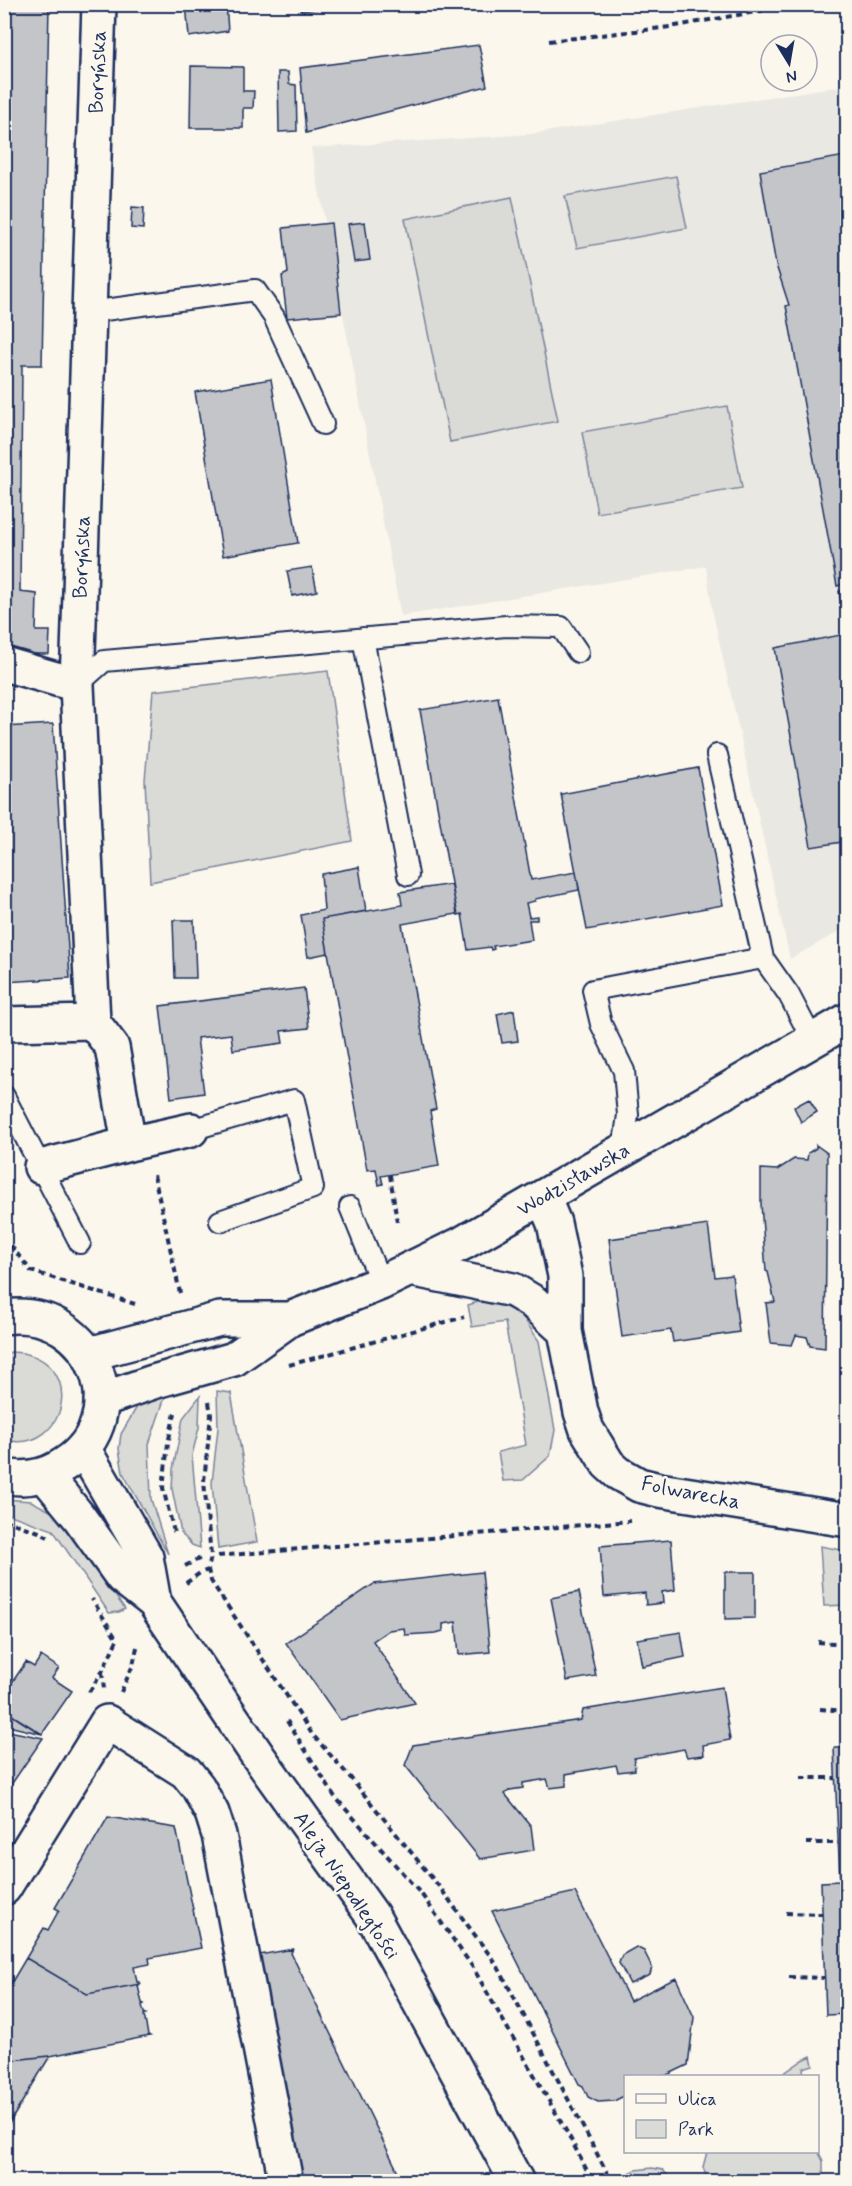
<svg xmlns="http://www.w3.org/2000/svg" width="852" height="2186" viewBox="0 0 852 2186" font-family="Mynerve,sans-serif">
  <style>
    .built { fill: #eae8e2 }
    .green { fill: #dadad7; stroke: #7a849a; stroke-width: 1.5 }
    .building { fill: #c3c5c9; stroke: #1b2f5e; stroke-width: 1.5 }
    .lines { fill: none; stroke-linecap: round; stroke-linejoin: round }
    .service-casing { stroke: #1b2f5e; stroke-width: 24 }
    .minor-casing { stroke: #1b2f5e; stroke-width: 38 }
    .tertiary-casing { stroke: #1b2f5e; stroke-width: 38 }
    .path { stroke: #1b2f5e; stroke-width: 4; stroke-dasharray: 6 4.5; stroke-linecap: butt }
    .service { stroke: #fbf7ec; stroke-width: 20 }
    .minor { stroke: #fbf7ec; stroke-width: 33 }
    .tertiary { stroke: #fbf7ec; stroke-width: 33 }
    .labels { text-anchor: middle; stroke-width: 5; stroke-linejoin: round; paint-order: stroke }
    .street-label { font-size: 21px; fill: #1b2f5e; stroke: #fbf7ec }
  </style>
  <rect width="100%" height="100%" fill="#fbf7ec"/>
  <filter id="ink" filterUnits="userSpaceOnUse"><feTurbulence type="fractalNoise" baseFrequency=".0167" numOctaves="2"/><feDisplacementMap in="SourceGraphic" scale="12" xChannelSelector="R" yChannelSelector="G"/><feConvolveMatrix kernelMatrix="1 2 1 2 8 2 1 2 1" color-interpolation-filters="sRGB"/></filter>
  <g filter="url(#ink)">
    <path class="built" d="M847 85V927L790 959 712 609 706 566 401 616 311 148 531 134Z"/>
    <path class="green" d="M676 176 687 228 577 248 565 196Z
      M512 197 558 421 450 442 405 219Z
      M727 406 742 488 597 513 582 432Z
      M328 671 352 841 150 882 145 780 153 691Z
      M487 1299 521 1314 539 1341 555 1430 550 1456 523 1480 503 1481 498 1452 526 1445 505 1322 472 1327 468 1305Z
      M11 1352C89 1354 69 1456 5 1440V1354Z
      M174 1387 165 1397 149 1444 151 1499 168 1554 123 1473 119 1449 121 1434 138 1405 153 1393Z
      M217 1391 231 1393 257 1542 218 1549 212 1483 218 1428Z
      M200 1396 199 1428 192 1455 200 1548 192 1545 181 1533 172 1489 173 1469 183 1418Z
      M5 1499 31 1501 56 1514 125 1609 119 1612 109 1613 53 1530 5 1513Z
      M820 1546 847 1551V1605L824 1606Z
      M811 2056 813 2065 803 2068 804 2076H780L803 2060Z
      M818 2151 823 2161V2181H708L703 2167 707 2152Z
      M652 2168 663 2170 672 2181H623L620 2177 636 2170Z"/>
    <path class="building" d="M4 4H49L42 365H22L20 592 37 594 36 631H50L49 654H19L4 650Z
      M186 4H226L228 31 189 37Z
      M300 4H348V5L301 11Z
      M479 45 487 86 306 133 300 68Z
      M191 66 243 67V91H254L253 108H243V128H190Z
      M278 72H288L289 84 296 85 297 131 279 132Z
      M845 156 848 170V583L837 586 786 306 789 305 776 265 760 171Z
      M132 207 144 208 143 229 131 228Z
      M365 222 370 260 354 262 348 224Z
      M331 223 341 313 287 318 282 276 288 273 283 228Z
      M271 379 298 543 223 556 195 392Z
      M312 567 317 591 292 596 287 571Z
      M848 589V841L811 847 775 648 846 634 839 591Z
      M498 697 531 880 576 872 579 890 535 899V901L526 903 529 917 537 916V920H529L532 940 493 946 494 949 491 950 490 947 468 950 462 914 458 915 451 883 420 710Z
      M53 724 70 978 4 982V727Z
      M698 768 723 905 587 930 561 794Z
      M359 867 366 911 322 919 328 953 308 957 301 915 324 910 321 874Z
      M452 884 457 914 402 924 436 1109 430 1111 439 1166 381 1176 383 1184 379 1185 376 1169 367 1170 322 919 402 905 400 892Z
      M173 920H194L196 978H175Z
      M304 988 309 1028 281 1031 283 1043 233 1050 231 1034 197 1038 204 1093 171 1098 160 1006Z
      M514 1010 518 1041 502 1043 497 1014Z
      M809 1099 817 1112 801 1122 794 1107Z
      M816 1145 827 1153 825 1348 810 1346 807 1337 796 1335 792 1345 771 1343 766 1303 775 1302 768 1272 766 1271 761 1204V1169L777 1170 794 1159 807 1160 808 1153 816 1148Z
      M708 1225 715 1277 732 1275 739 1332 673 1342 671 1330 622 1337 609 1239Z
      M671 1540 675 1590 662 1592 663 1603 646 1605 645 1593 604 1597 600 1546Z
      M482 1572 490 1652 459 1655 456 1622 443 1624V1631L436 1633 405 1635 404 1628 389 1630 373 1641 415 1703 340 1720 286 1643 374 1584Z
      M725 1572H755V1618L725 1619Z
      M579 1592 596 1676 567 1681 551 1598Z
      M681 1632 685 1657 642 1666 637 1639Z
      M41 1656 59 1668 52 1678 72 1691 42 1734 4 1710V1694L26 1662 34 1667Z
      M722 1687 730 1740 703 1745 704 1755 687 1757 684 1749 634 1758 635 1770 618 1772 616 1765 566 1774V1786L550 1788 547 1779 523 1783V1788L510 1790 505 1794 531 1826 534 1850 480 1859 405 1765 413 1745 581 1720 583 1710Z
      M4 1710 24 1723 42 1734 4 1725Z
      M4 1730 43 1738 4 1795Z
      M834 1748H848V1881H840Z
      M108 1817 176 1828 201 1948 149 1958 150 1964 134 1967 137 1982H140V1984L87 1994 26 1958 44 1928 48 1930 59 1910 55 1908Z
      M840 1881H848V2014L826 2015 821 1882Z
      M575 1892 630 2001 676 1978 694 2017 688 2065 665 2076H626V2095L614 2101 598 2102 588 2097 583 2086 579 2084 492 1911Z
      M636 1947 644 1951 652 1967 650 1975 630 1984 619 1963 622 1955Z
      M293 1949 291 1953 403 2182H303L259 1955Z
      M26 1958 87 1994 140 1984 138 1986 142 2003 144 2004 142 2005 144 2013 146 2014 144 2015 148 2035 150 2036 50 2056 4 2061V1995Z
      M50 2056 4 2132V2061Z"/>
    <g class="lines">
      <g class="service-casing">
        <path id="service" d="M89 312 255 290 274 317 323 424
          M363 638 408 875
          M77 685 104 661 506 626 561 627 578 652
          M717 755 763 958 789 995 813 1041
          M4 1096 80 1243
          M191 1130 294 1100 313 1188 220 1221
          M623 1150 628 1115 624 1071 601 1024 593 990 763 958
          M350 1207 381 1283"/>
      </g>
      <g class="minor-casing">
        <path id="minor" d="M4 664 77 685
          M4 1024 93 1022 77 685 99 4
          M129 1144 191 1130
          M41 1167 129 1144 112 1047 93 1022
          M543 1197 554 1223 565 1276V1331L581 1412 587 1430 608 1464 618 1473 639 1485 659 1490 848 1520
          M410 1269 513 1290 533 1302 565 1331
          M4 1888 107 1722 186 1772 198 1787 212 1813 219 1835 286 2182"/>
      </g>
      <g class="tertiary-casing">
        <path id="tertiary" d="M4 1317C96 1304 140 1424 58 1468 42 1477 23 1480 4 1476
          M89 1354 220 1319H290
          M101 1400 153 1382 234 1359 290 1319 381 1283 463 1243 848 1020
          M83 1448 146 1557 154 1602
          M44 1474 79 1517 122 1577 154 1602 258 1756 372 1915 517 2182"/>
      </g>
      <path class="path" d="M549 41 670 27 800 4
        M154 1175 180 1293
        M390 1175 397 1222
        M4 1237 31 1271 135 1304
        M289 1365 464 1317
        M209 1402 211 1415 204 1481 211 1556 208 1570 211 1581 312 1734 349 1776 441 1889 497 1965 612 2182
        M4 1520 39 1532 48 1537
        M174 1532 163 1488 168 1443 175 1413
        M218 1556 630 1521
        M185 1566 203 1557
        M186 1583 200 1573 208 1570
        M818 1642 848 1644
        M102 1672 104 1689
        M89 1692 102 1672 117 1640 92 1599
        M121 1692 133 1665 138 1643
        M820 1709 848 1711
        M287 1721 335 1797 422 1895 472 1966 569 2136 593 2182
        M801 1778H836
        M806 1843H838
        M786 1913 822 1914
        M789 1977 825 1978"/>
      <use href="#service" class="service"/>
      <use href="#minor" class="minor"/>
      <use href="#tertiary" class="tertiary"/>
    </g>
  </g>
  <g class="labels">
    <g class="street-label">
      <text transform="translate(97 72) rotate(-88)" y="7">Boryńska</text>
      <text transform="translate(81 557) rotate(-88)" y="7">Boryńska</text>
      <text transform="translate(573 1179) rotate(-30)" y="7">Wodzisławska</text>
      <text transform="translate(691 1492) rotate(11)" y="7">Folwarecka</text>
      <text transform="translate(347 1885) rotate(56)" y="7">Aleja Niepodległości</text>
    </g>
  </g>
  <rect width="852" height="2186" fill="none" stroke="#fbf7ec" stroke-width="24"/>
  <rect x="12" y="12" width="828" height="2162" fill="none" stroke="#1b2f5e" stroke-width="2" filter="url(#ink)"/>
  <rect x="624" y="2075" width="195" height="78" fill="#fbf7ec" stroke="#a1a7b3" stroke-width="1.5"/>
  <rect x="636" y="2094" width="30" height="9" fill="#fbf7ec" stroke="#a1a7b3" stroke-width="1.5"/>
  <text x="678" y="2105" font-size="18" fill="#1b2f5e">Ulica</text>
  <rect x="636" y="2120" width="30" height="18" fill="#dadad7" stroke="#a1a7b3" stroke-width="1.5"/>
  <text x="678" y="2135" font-size="18" fill="#1b2f5e">Park</text>
  <g transform="translate(789 63) rotate(169)"><circle r="28" fill="#fbf7ec" stroke="#a1a7b3" stroke-width="1.5"/>
  <path d="M0-4.5L10 22L0 15L-10 22Z" fill="#1b2f5e"/>
  <text y="-9" font-size="16" font-weight="bold" text-anchor="middle" fill="#1b2f5e">N</text>
  </g>
</svg>
